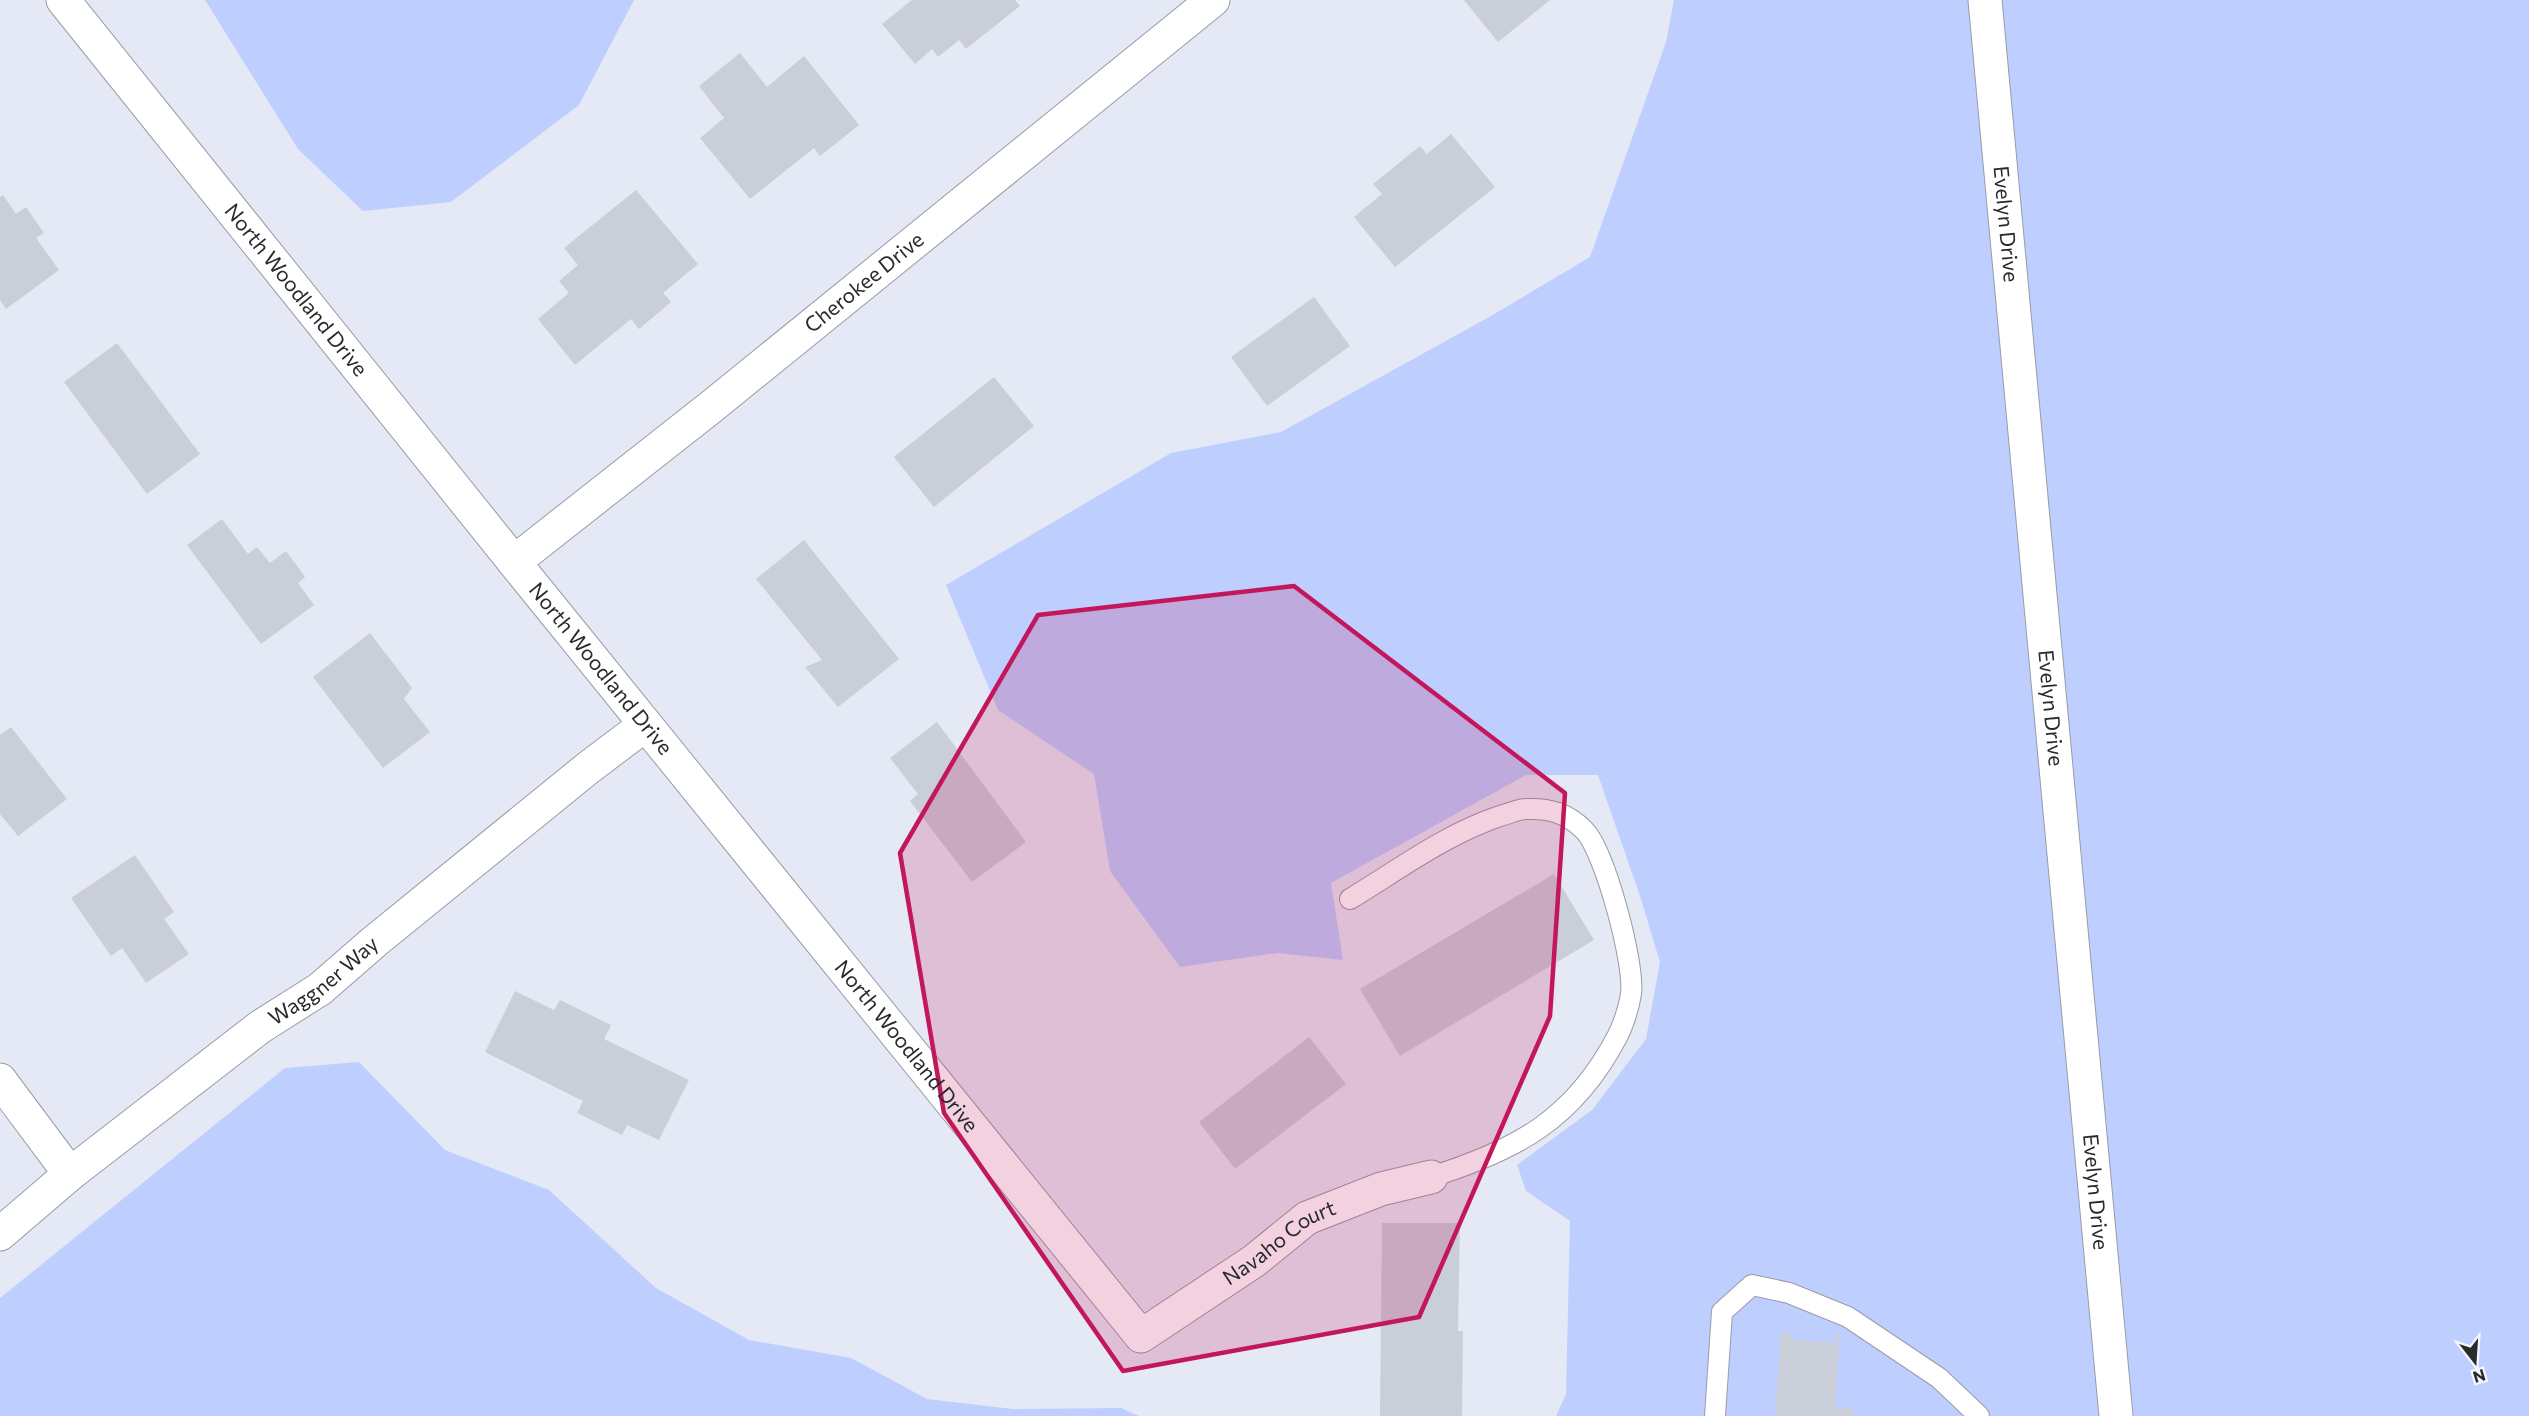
<svg xmlns="http://www.w3.org/2000/svg" width="2529" height="1416" viewBox="0 0 2529 1416" font-family="Commissioner,sans-serif">
  <style>
    .green { fill: #becfff }
    .building { fill: #caced9 }
    .lines { fill: none; stroke-linecap: round; stroke-linejoin: round }
    .lane-casing { stroke: #989ca7; stroke-width: 22 }
    .street-casing { stroke: #989ca7; stroke-width: 35 }
    .lane { stroke: #fff; stroke-width: 20 }
    .street { stroke: #fff; stroke-width: 33 }
    .marked { fill: #c2185b; fill-opacity: 0.2; stroke: #c2185b; stroke-width: 4.5; stroke-linejoin: round }
    .labels { text-anchor: middle; stroke-width: 4.5; stroke-linejoin: round; paint-order: stroke }
    .street-label { font-size: 21px; fill: #282a2e; stroke: #f4f7fd }
  </style>
  <rect width="100%" height="100%" fill="#e5e9f5"/>
  <path class="green" d="M205 0H634L579 105 451 202 363 211 298 149Z
    M1674 0H2529V1416H1556L1566 1394 1570 1221 1526 1191 1517 1165 1592 1110 1646 1039 1660 962 1640 896 1598 775H1526L1331 883 1343 960 1278 953 1180 967 1110 871 1094 774 998 710 946 585 1171 453 1281 432 1491 316 1590 257 1666 42Z
    M359 1062 445 1150 549 1190 656 1288 749 1340 851 1358 927 1399 1013 1409 1121 1408 1139 1416H0V1298L285 1068Z"/>
  <path class="building" d="M912 0H1015L1020 6 966 49 959 40 938 57 932 49 915 64 882 24Z
    M1464 0H1550L1498 42Z
    M740 53 767 87 804 56 859 125 820 156 814 148 750 199 700 138 724 118 699 86Z
    M1451 134 1495 187 1395 267 1354 217 1382 194 1373 184 1420 146 1427 154Z
    M636 190 698 264 663 293 671 302 639 329 631 319 575 365 538 319 569 293 559 281 578 265 564 248Z
    M3 195 16 214 26 207 44 233 36 238 59 270 6 309 0 300V197Z
    M1314 297 1350 346 1267 406 1231 357Z
    M117 343 200 454 147 494 64 382Z
    M994 377 1034 426 934 507 894 457Z
    M222 519 248 554 257 547 270 563 286 551 305 577 298 583 314 605 261 644 187 545Z
    M804 540 899 659 838 707 805 667 822 660 756 579Z
    M370 633 412 688 404 699 430 732 383 768 313 677Z
    M937 722 1026 842 972 882 910 801 918 794 890 758Z
    M11 727 67 799 18 836 0 814V735Z
    M135 855 174 912 164 919 189 954 146 983 122 948 111 956 71 898Z
    M1554 874 1594 940 1400 1056 1360 989Z
    M515 991 554 1010 560 1000 611 1025 604 1039 689 1080 659 1140 627 1125 622 1135 577 1113 583 1101 485 1052Z
    M1309 1037 1346 1084 1235 1169 1199 1122Z
    M1382 1223H1460L1458 1331H1463L1462 1416H1380Z
    M1781 1332 1791 1333V1339L1836 1343 1837 1334H1840L1835 1407 1853 1409 1852 1416H1775Z"/>
  <g class="lines">
    <g class="lane-casing">
      <path id="lane" d="M1350 899C1398 870 1446 834 1500 816 1509 814 1518 809 1526 809 1549 808 1567 813 1584 830 1605 851 1635 964 1631 994 1629 1007 1623 1026 1617 1037 1574 1119 1517 1150 1431 1177
        M1715 1416 1722 1312 1752 1285 1789 1293 1848 1317 1939 1378 1979 1416"/>
    </g>
    <g class="street-casing">
      <g id="street">
        <path id="s1" d="M63 0 514 562 1141 1336 1254 1261 1307 1218 1381 1189 1431 1177"/>
        <path id="s2" d="M1985 0 2116 1416"/>
        <path id="s3" d="M514 562 711 407 1213 0"/>
        <path d="M0 1080 70 1174"/>
        <path id="s4" d="M0 1234 70 1174 260 1027 320 989 374 942 588 768 645 725"/>
      </g>
    </g>
    <use href="#lane" class="lane"/>
    <use href="#street" class="street"/>
  </g>
  <path class="marked" d="M1294 586 1565 793 1550 1016 1419 1317 1123 1371 944 1113 900 853 1038 615Z"/>
  <g class="labels">
    <g class="street-label">
      <text dy="7" stroke="none"><textPath href="#s2" startOffset="225">Evelyn Drive</textPath></text>
      <text dy="7" stroke="none"><textPath href="#s3" startOffset="448">Cherokee Drive</textPath></text>
      <text dy="7" stroke="none"><textPath href="#s1" startOffset="372">North Woodland Drive</textPath></text>
      <text dy="7" stroke="none"><textPath href="#s1" startOffset="858">North Woodland Drive</textPath></text>
      <text dy="7" stroke="none"><textPath href="#s2" startOffset="711">Evelyn Drive</textPath></text>
      <text dy="7" stroke="none"><textPath href="#s4" startOffset="411">Waggner Way</textPath></text>
      <text dy="7" stroke="none"><textPath href="#s1" startOffset="1344">North Woodland Drive</textPath></text>
      <text dy="7" stroke="none"><textPath href="#s2" startOffset="1197">Evelyn Drive</textPath></text>
      <text dy="7" stroke="none"><textPath href="#s1" startOffset="1884">Navaho Court</textPath></text>
    </g>
  </g>
  <g transform="translate(2475 1362) rotate(163)" stroke="#f4f7fd" stroke-width="4.5" paint-order="stroke">
  <path d="M0-4.5L10 22L0 15L-10 22Z" fill="#282a2e"/>
  <text y="-9" font-size="16" font-weight="bold" text-anchor="middle" fill="#282a2e">N</text>
  </g>
</svg>
